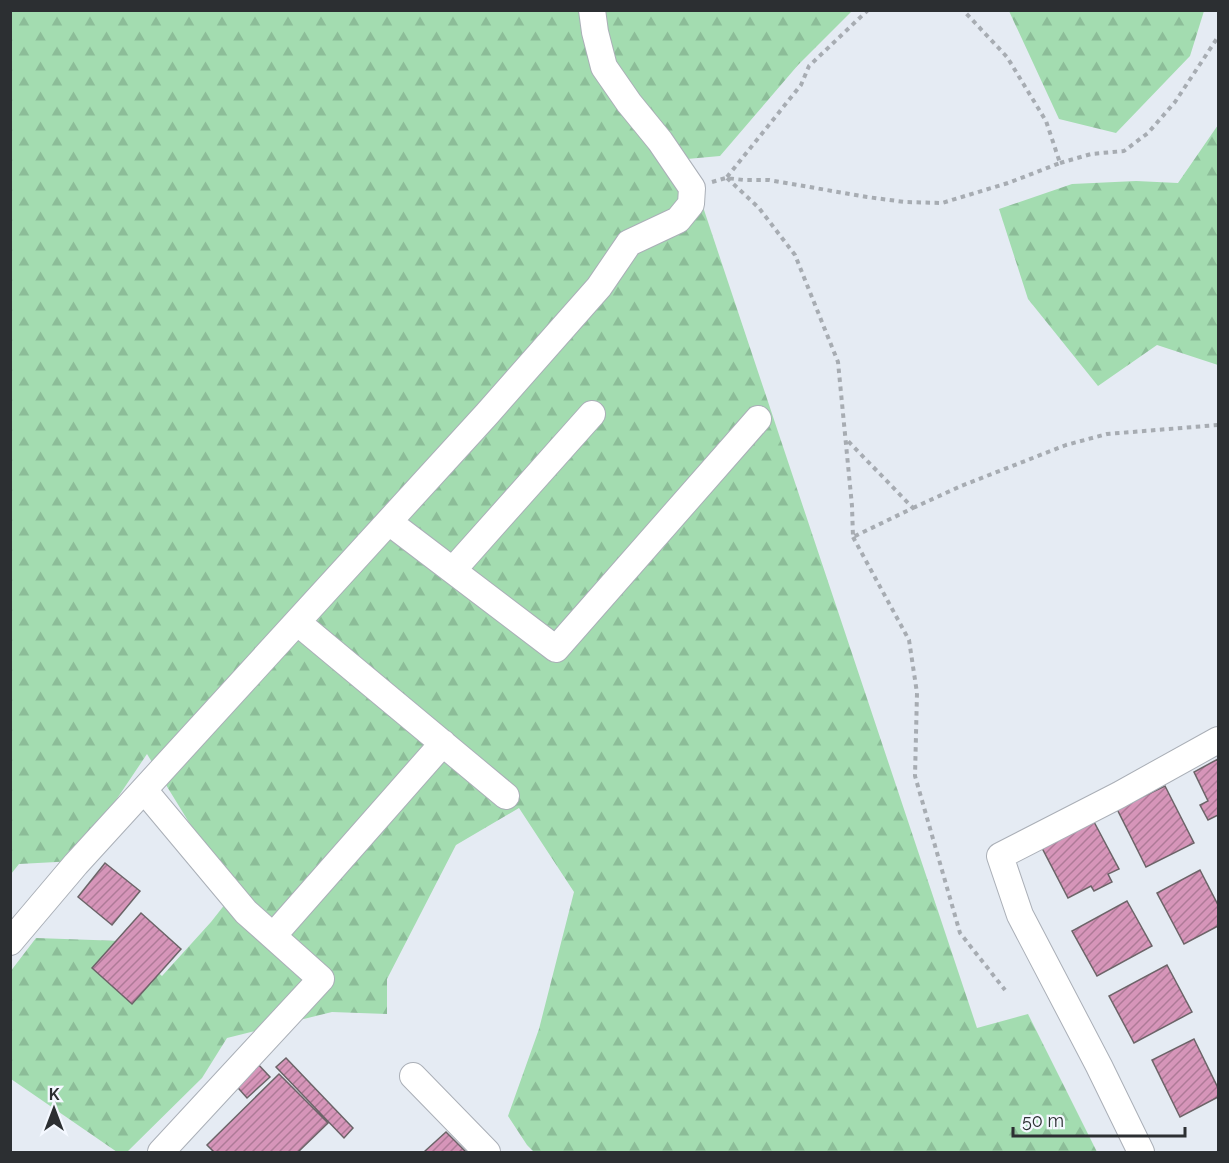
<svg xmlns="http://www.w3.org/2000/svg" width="1229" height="1163" viewBox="0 0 1229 1163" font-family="Raleway,sans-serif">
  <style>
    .forest { fill: url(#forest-firs) }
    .building { fill: url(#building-hatch); stroke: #6c6468; stroke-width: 1.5 }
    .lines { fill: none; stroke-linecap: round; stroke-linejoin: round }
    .minor-casing { stroke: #aaafb7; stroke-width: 28 }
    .path { stroke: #a7acb2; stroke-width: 4; stroke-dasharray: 4.5 4.5; stroke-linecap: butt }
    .minor { stroke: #fff; stroke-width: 26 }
  </style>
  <defs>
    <pattern id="forest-firs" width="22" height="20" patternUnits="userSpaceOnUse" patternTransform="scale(1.5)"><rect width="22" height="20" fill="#a3dcb0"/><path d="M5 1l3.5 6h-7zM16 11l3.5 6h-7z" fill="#8cbd98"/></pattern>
    <pattern id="building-hatch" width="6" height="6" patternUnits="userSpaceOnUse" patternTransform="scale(1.5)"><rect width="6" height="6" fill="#d695b9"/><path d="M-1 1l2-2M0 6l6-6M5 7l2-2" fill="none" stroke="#ae7a97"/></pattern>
  </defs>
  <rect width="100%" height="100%" fill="#e5ebf3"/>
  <path class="forest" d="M11 11H852L798 65 720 156 687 159 977 1028 1028 1014 1097 1152H534L527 1145 508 1116 539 1029 574 892 519 808 456 845 387 979V1014L332 1012 227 1038 202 1078 127 1152H117L11 1079 10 972 36 938 122 941 162 976 211 922 233 894 147 754 75 861 19 864 11 874Z
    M1009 11H1204L1190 56 1116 133 1059 119Z
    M1218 125V365L1157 345 1098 386 1028 299 999 209 1072 184 1136 181 1178 183Z"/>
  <path class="building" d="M1218 759V816V815L1208 820 1200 805 1208 801 1194 772Z
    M1165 786 1194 843 1146 867 1117 809Z
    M1093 820 1119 869 1108 874 1112 882 1094 891 1091 886 1068 898 1041 846Z
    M105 863 140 891 112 925 78 897Z
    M1200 870 1218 905V926L1184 944 1157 893Z
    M1127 901 1152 946 1097 976 1072 931Z
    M141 913 181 949 132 1004 92 968Z
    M1167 965 1192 1012 1134 1043 1109 996Z
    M1194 1039 1218 1088V1097L1180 1117 1152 1060Z
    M286 1058 353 1128 344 1138 276 1067Z
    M255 1061 270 1077 247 1098 232 1081Z
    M279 1074 328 1123 298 1152H214L207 1145Z
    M446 1132 466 1152H424Z"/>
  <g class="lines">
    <g class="minor-casing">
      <path id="minor" d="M389 522 556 649 758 419
        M453 570 592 414
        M297 622 506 796
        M144 790 246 912 321 979 161 1152
        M273 936 443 743
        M10 942 76 864 487 414 599 287 629 243 678 220 691 204 692 188 660 141 629 103 604 67 595 32 592 10
        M413 1076 487 1152
        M1141 1152 1099 1066 1020 915 1000 856 1119 795 1218 740"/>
    </g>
    <path class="path" d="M1060 163 1091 154 1124 151 1148 133 1175 102 1218 37
      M727 177 801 85 809 66 868 10
      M727 178 759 208 795 255 838 362 852 506 853 537 913 508 846 439
      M712 182 726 178 744 180H769L867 197 905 202 942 203 1008 183 1060 163 1046 121 1007 57 963 10
      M913 508 961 486 1066 445 1107 434 1218 425
      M853 537 909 640 917 693 915 776 960 933 1005 990"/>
    <use href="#minor" class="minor"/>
  </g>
  <rect width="1229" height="1163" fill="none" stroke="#2c2f32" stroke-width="24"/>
  <g transform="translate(54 1109)" stroke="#f4f8ff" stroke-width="4.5" paint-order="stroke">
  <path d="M0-4.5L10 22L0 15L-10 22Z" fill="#2c2f32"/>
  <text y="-9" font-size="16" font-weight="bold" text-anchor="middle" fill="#2c2f32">K</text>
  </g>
  <path d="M1013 1127v9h172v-9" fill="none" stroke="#2c2f32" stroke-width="3"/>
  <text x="1022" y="1127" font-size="18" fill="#2c2f32" stroke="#f4f8ff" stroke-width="4.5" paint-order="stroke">50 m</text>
</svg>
